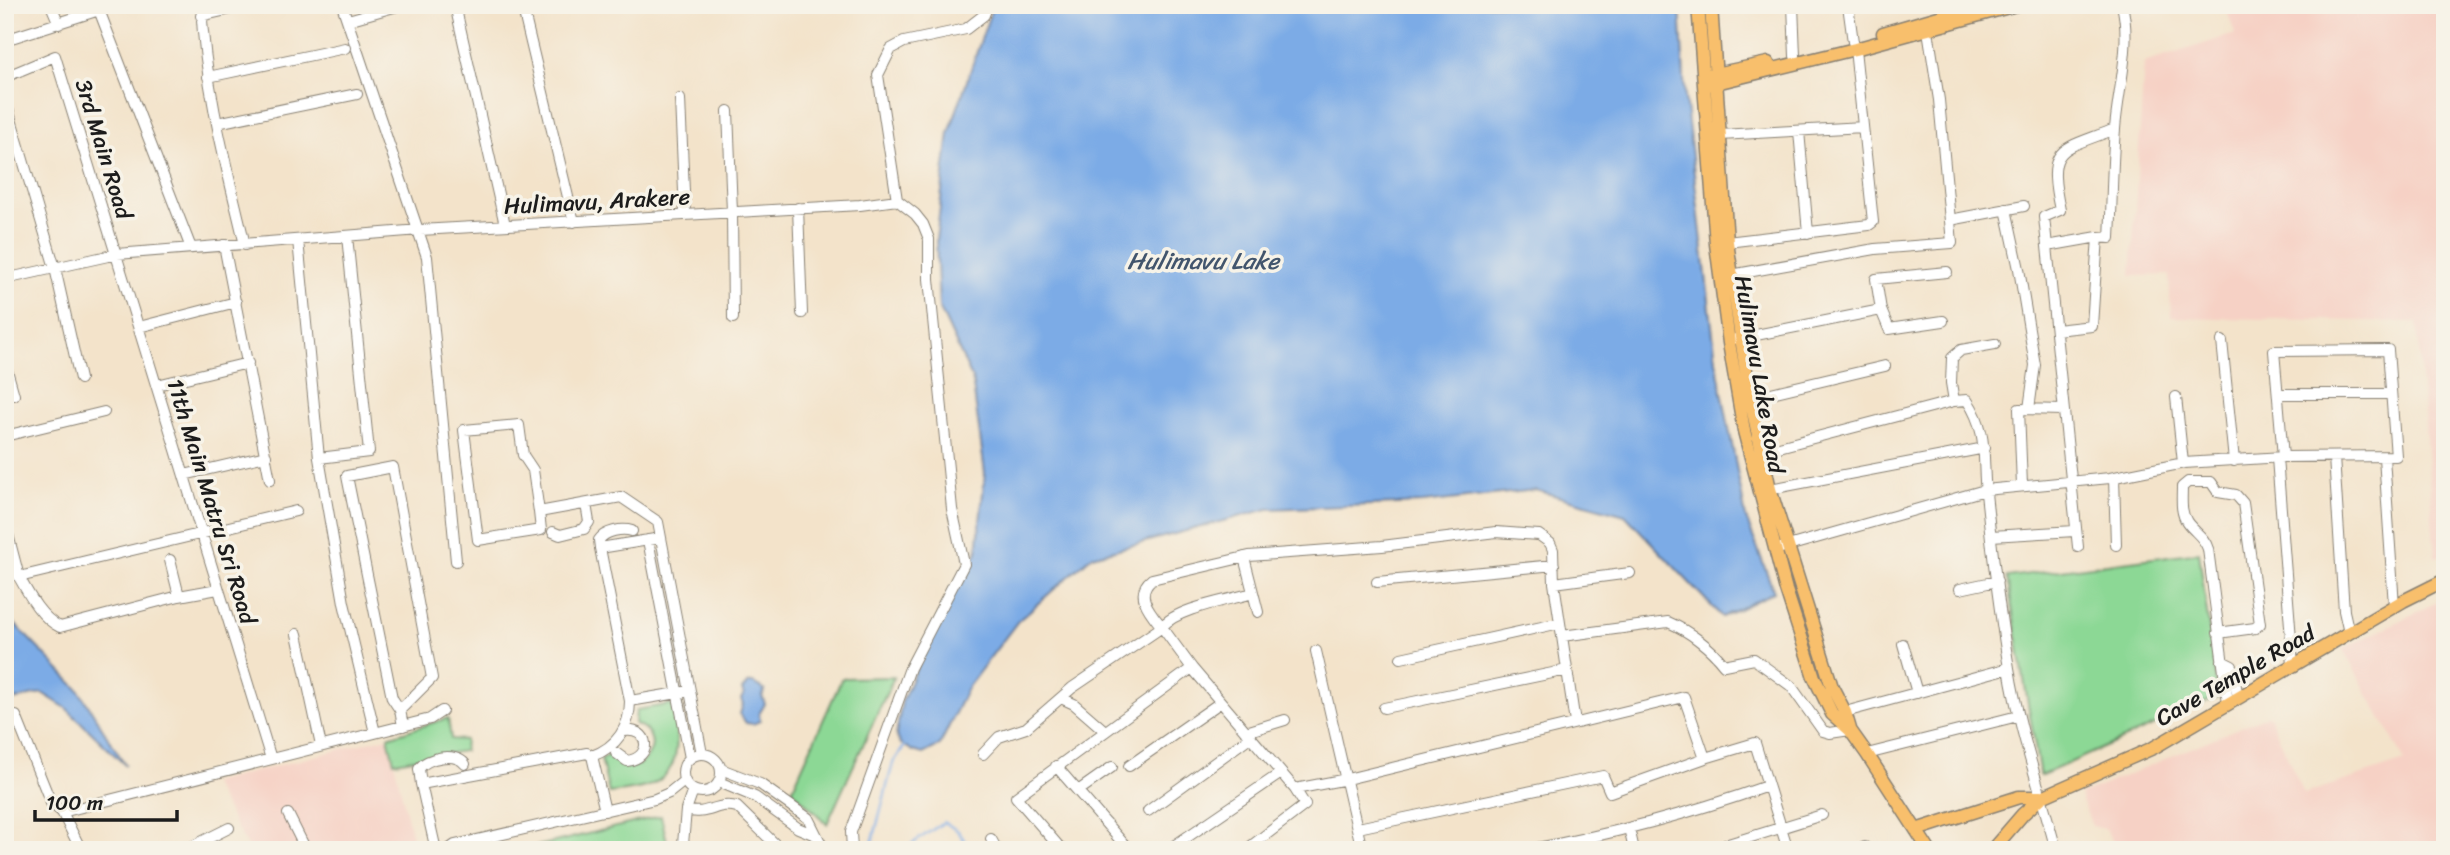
<svg xmlns="http://www.w3.org/2000/svg" width="2450" height="855" viewBox="0 0 2450 855" font-family="Sriracha,sans-serif">
  <style>
    .built { fill: #f6d1c5 }
    .green { fill: #8cd895; stroke: #547a58; stroke-width: 2 }
    .water { fill: #7babe6; stroke: #4c6481; stroke-width: 2 }
    .lines { fill: none; stroke-linecap: round; stroke-linejoin: round }
    .stream { stroke: #7babe6; stroke-width: 2.5 }
    .minor-casing { stroke: #888073; stroke-width: 12 }
    .major-casing { stroke: #888073; stroke-width: 15 }
    .minor { stroke: #fff; stroke-width: 10 }
    .major { stroke: #f8bf6c; stroke-width: 12 }
    .labels { text-anchor: middle; stroke-width: 7; stroke-linejoin: round; paint-order: stroke }
    .street-label { font-size: 23px; fill: #1c1c1c; stroke: #f7f3e8 }
    .water-label { font-size: 24px; font-style: italic; fill: #42556d; stroke: #f7f3e8 }
  </style>
  <rect width="100%" height="100%" fill="#f7f3e8"/>
  <filter id="ink" filterUnits="userSpaceOnUse"><feTurbulence type="fractalNoise" baseFrequency=".0143" numOctaves="2"/><feDisplacementMap in="SourceGraphic" scale="14" xChannelSelector="R" yChannelSelector="G"/><feConvolveMatrix kernelMatrix="1 2 1 2 8 2 1 2 1" color-interpolation-filters="sRGB"/></filter>
  <filter id="wash" filterUnits="userSpaceOnUse"><feTurbulence type="fractalNoise" baseFrequency=".00686" numOctaves="4" result="noise"/><feDisplacementMap in="SourceGraphic" scale="28" xChannelSelector="R" yChannelSelector="G"/><feGaussianBlur stdDeviation="1.57" result="paint"/><feColorMatrix in="noise" values="0 0 0 0 0 0 0 0 0 0 0 0 0 0 0 0 0 1.4 0 .05"/><feComposite in="paint" operator="in"/></filter>
  <g filter="url(#wash)">
    <rect width="100%" height="100%" fill="#f3e3ca"/>
    <path class="built" d="M2243 5H2445V555L2435 557 2417 322 2171 317 2169 275 2131 276 2144 63 2235 34 2227 11Z
      M2445 598V850H2146L2141 846 2129 850H2118L2105 829 2092 826 2080 795 2269 715 2304 794 2405 761 2343 649Z
      M388 737 415 850H249L212 783Z"/>
    <path class="green" d="M2199 552 2218 697 2040 776 2007 577Z
      M894 677 827 824 792 790 842 678Z
      M672 704C677 731 685 768 653 784 641 790 623 791 609 793L601 759 611 754C634 790 675 738 635 724L636 710Z
      M448 718 451 739 465 740 464 751 394 762 388 737Z
      M661 816 669 850H522Z"/>
    <path class="water" d="M993 5H1680L1685 97 1716 360 1746 518 1774 592 1722 617 1625 515 1535 490 1423 503 1268 509 1092 556 1018 621 967 688 940 745 923 754 913 751 900 743 896 735 902 701 937 621 977 552 985 473 972 378 939 307 936 240 949 133Z
      M5 614 78 689 126 766 66 708 42 693 5 702Z
      M748 683H753L765 690 762 696 765 704 759 714 760 721 753 724 746 723 740 714 743 704 741 699 744 695 742 690Z"/>
    <g class="lines">
      <path class="stream" d="M877 850 871 848 893 763 905 745
        M903 850 944 822 958 831 971 850"/>
    </g>
  </g>
  <g filter="url(#ink)">
    <g class="lines">
      <g class="minor-casing">
        <path id="minor" d="M51 5 59 24
          M201 5C205 87 226 165 245 245
          M342 5 427 257 456 561
          M455 5 505 225
          M522 5 574 222
          M1793 5 1795 56
          M1848 5 1853 42
          M99 10 191 248
          M201 16 248 5
          M348 20 401 5
          M5 27 10 39
          M5 40 115 5
          M5 77 55 56 271 759
          M208 77 345 48
          M5 99 55 268 80 379
          M680 99 685 215
          M728 111 732 212 733 318
          M217 123 357 94
          M1799 131 1808 233
          M1720 135 1863 127
          M798 208 802 313
          M2006 209 2019 269 2035 365 2029 409
          M1950 220 2024 206
          M298 240 319 458 344 603 375 733
          M1727 242 1869 225 1873 222 1855 49
          M224 245 270 480
          M2047 246 2098 237
          M1731 275 1875 249 1952 243 1939 100 1927 24
          M5 279 117 254 420 230 860 205 897 200
          M1881 310 1889 329 1943 321
          M139 327 236 302
          M2056 330 2092 326 2098 237 2110 238C2112 202 2112 165 2115 129 2118 89 2132 45 2122 5
          M1736 339 1881 310 1876 279 1947 272
          M2222 341 2234 461
          M5 363 14 395
          M157 385 248 363
          M2278 394H2391
          M2176 397 2183 463
          M1750 398 1885 366
          M1954 401 1951 383 1952 358 1961 350 1995 344
          M5 436 104 412
          M1760 452 1954 401 1967 400C1989 433 1982 457 1986 493 1992 551 1999 610 2009 668 2019 730 2040 789 2056 850
          M2334 457 2344 611 2349 633
          M2384 457 2394 606
          M319 458 369 452 347 236
          M2277 458 2293 665
          M184 475 266 456
          M2114 477 2116 545
          M2022 486 2019 409 2063 410
          M1770 489 1985 448
          M539 512 533 470 523 455 519 425 464 430 478 540 541 530 539 512 621 497 658 522 702 754
          M5 523 19 577 296 511
          M553 532 560 535 584 529 589 522 586 504
          M1991 536 2075 531
          M661 538 600 548 630 701 690 691
          M648 540 690 758
          M2078 547 2044 217 2060 210C2046 145 2060 151 2115 129
          M600 548 599 540C605 531 622 528 632 531
          M1781 548 1985 490 2110 478 2184 463 2283 457 2396 456 2388 350 2274 351 2283 457
          M1244 557 1258 612
          M170 560 179 596
          M19 577C29 595 41 618 60 627L179 596 218 589
          M1377 582 1554 565
          M1554 583 1630 573
          M1960 589 1997 581
          M1253 593C1230 600 1176 608 1162 627 1151 613 1133 594 1152 579L1249 556 1382 546 1496 532 1539 535 1550 543 1553 550 1554 583 1575 723
          M2218 633 2255 628 2260 624 2243 503 2236 495 2218 492 2211 482H2188L2182 487C2182 499 2180 512 2187 522 2195 533 2204 536 2208 549L2228 703
          M297 634 321 746
          M1562 636 1668 622C1689 631 1710 647 1724 665L1754 659 1791 686 1823 731 1830 733 1850 730
          M1903 644 1917 693
          M1316 651 1362 850
          M1401 658 1560 623
          M2222 661 2232 666 2238 697
          M1061 698 1074 704 1105 731
          M1384 708 1567 670
          M400 710 432 678 393 467 347 476 392 698 400 710 403 726
          M1845 712 2009 668
          M16 716 51 803 62 812 81 850
          M1246 732 1285 720
          M616 753 627 761C653 758 650 727 624 731
          M983 754 999 737 1026 728 1072 688 1162 627 1192 668
          M1867 754 2018 716
          M683 773a19 19 0 1 1 38 0a19 19 0 1 1-38 0Z
          M592 756C617 747 630 727 630 701
          M1056 766 1129 850
          M1129 766 1221 702
          M721 769 760 784 808 818 824 850
          M719 782 755 797 798 828 815 835
          M421 784 419 769C426 757 456 752 465 764
          M1078 791 1112 767
          M686 810C707 817 718 801 737 807L781 850
          M1148 811 1250 737
          M62 812 430 719 442 711
          M288 814 305 848 303 850
          M1358 828 1603 776 1610 792 1705 758 1755 743 1788 850
          M1629 828 1634 850
          M1584 838 1588 850
          M991 839 997 850
          M5 848 6 850
          M185 850 229 828
          M438 850 435 846 421 784 587 753 592 756 605 811
          M448 850 455 845 655 799 669 793 684 781
          M688 850 683 844 686 810 693 790
          M852 850 851 832 910 668 964 564 952 509 929 279V239L923 224 915 214 897 200 878 75 891 49 904 42 966 29 984 15 988 5
          M1062 850 1016 797 1192 668 1295 789 1347 779 1684 697 1705 758
          M1168 850 1281 773
          M1246 850 1305 805 1295 789
          M1527 850C1609 835 1689 814 1767 786
          M1709 850 1822 815
          M1858 850 1865 847"/>
      </g>
      <g class="major-casing">
        <path id="major" d="M1698 5 1716 244 1729 343 1744 431 1786 590 1814 677 1832 714 1850 730 1867 754 1929 850
          M1711 5 1727 242 1750 398 1770 489 1832 687 1845 712 1850 729
          M1883 33 1980 5
          M1710 75 1768 63
          M1708 85 1855 49 2016 5
          M1916 830 2019 797H2042
          M1992 850 2023 814 2042 797 2153 748 2403 601 2445 580"/>
      </g>
      <use href="#minor" class="minor"/>
      <use href="#major" class="major"/>
    </g>
  </g>
  <g class="labels">
    <g class="street-label">
      <text transform="translate(104 149) rotate(73)" y="8">3rd Main Road</text>
      <text transform="translate(597 201) rotate(-3)" y="8">Hulimavu, Arakere</text>
      <text transform="translate(1760 374) rotate(80)" y="8">Hulimavu Lake Road</text>
      <text transform="translate(212 501) rotate(73)" y="8">11th Main Matru Sri Road</text>
      <text transform="translate(2235 675) rotate(-30)" y="8">Cave Temple Road</text>
    </g>
    <g class="water-label">
      <text x="1203" y="269">Hulimavu Lake</text>
    </g>
  </g>
  <rect width="2450" height="855" fill="none" stroke="#f7f3e8" stroke-width="28"/>
  <path d="M35 810v10h142v-10" fill="none" stroke="#1c1c1c" stroke-width="3.5"/>
  <text x="46" y="810" font-size="21" fill="#1c1c1c" stroke="#f7f3e8" stroke-width="5" paint-order="stroke">100 m</text>
</svg>
